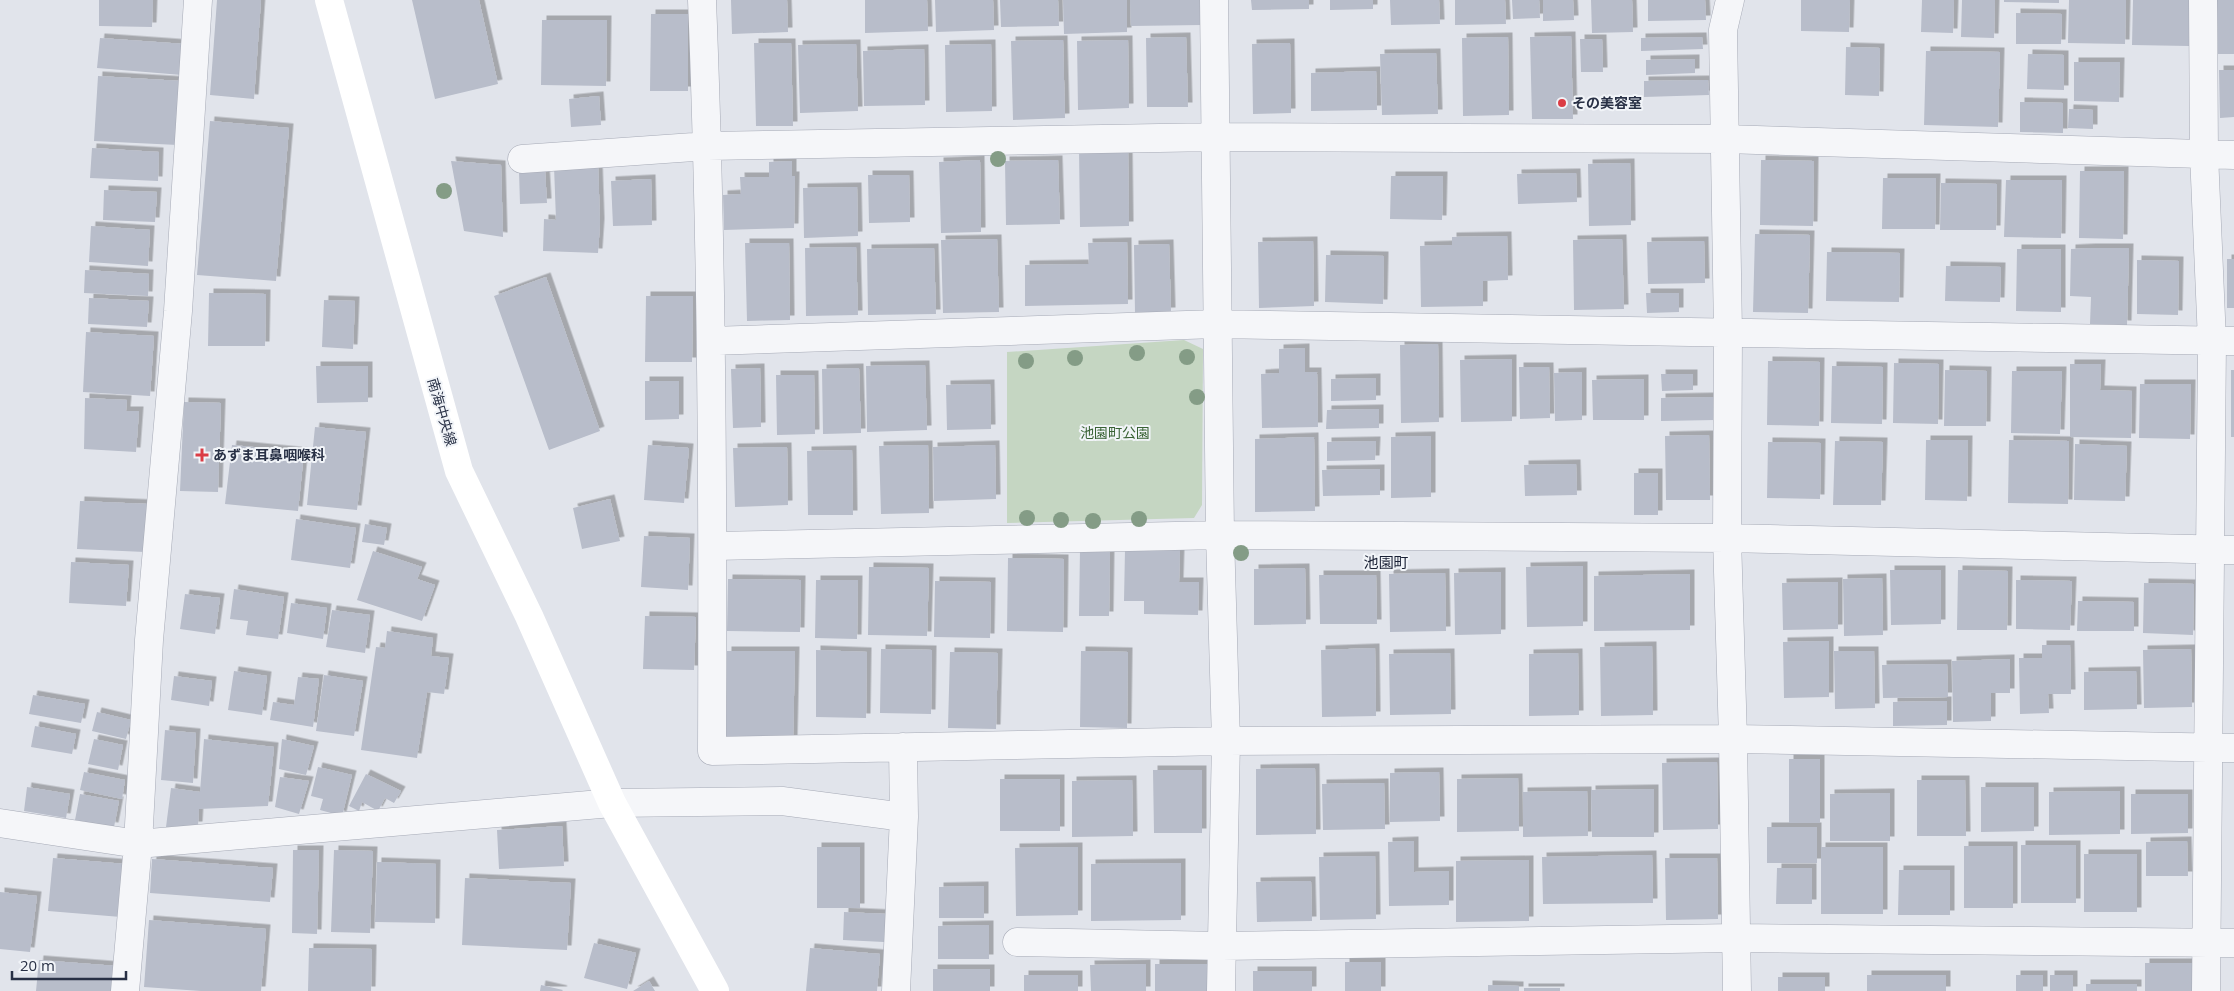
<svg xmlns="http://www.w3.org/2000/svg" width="2234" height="991" viewBox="0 0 2234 991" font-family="'Open Sans','Noto Sans JP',sans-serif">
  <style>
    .green { fill: #c5d6c2 }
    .building { fill: #b8bdca; filter: url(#shadow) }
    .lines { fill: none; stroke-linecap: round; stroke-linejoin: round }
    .street-casing { stroke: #a6aab6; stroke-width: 29 }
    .street { stroke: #f5f6f9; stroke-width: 28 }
    .secondary { stroke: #fff; stroke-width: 28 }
    .tree { fill: #849c86 }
    .poi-dot { fill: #db3c45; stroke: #f1f4f8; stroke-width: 2 }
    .labels { text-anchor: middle; stroke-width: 4; stroke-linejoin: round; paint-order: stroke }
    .poi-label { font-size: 14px; font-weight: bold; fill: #283045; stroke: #f1f4f8; text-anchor: start }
    .street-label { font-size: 14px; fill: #283045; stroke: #f1f4f8 }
    .park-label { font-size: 14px; fill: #386234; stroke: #f1f4f8 }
    .neighbourhood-label { font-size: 15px; fill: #1a2136; stroke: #f1f4f8 }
  </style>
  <defs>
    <filter id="shadow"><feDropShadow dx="4.5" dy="-4.5" stdDeviation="0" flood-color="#0004"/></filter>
  </defs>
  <rect width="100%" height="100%" fill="#e1e4eb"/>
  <path class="green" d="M1184 340 1203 349 1202 505 1194 518 1007 523V352Z"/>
  <path class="building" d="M99 0H153L152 27 99 26Z
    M217 0H261L254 99 210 95Z
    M412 0H479L498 84 435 99Z
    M731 0H787L788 32 732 34Z
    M865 0H927L928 31 865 33Z
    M935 0H993L994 30 936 32Z
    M1000 0H1058L1059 26 1001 27Z
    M1063 0H1127V32L1064 34Z
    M1130 0H1201L1202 25 1131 26Z
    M1251 0H1309V9L1252 10Z
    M1330 0H1373V9L1330 10Z
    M1390 0H1439L1440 24 1391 25Z
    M1455 0H1505L1506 24 1455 25Z
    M1512 0H1539L1540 18 1513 19Z
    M1543 0H1573L1574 20 1543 21Z
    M1591 0H1632L1633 32 1592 33Z
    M1648 0H1705L1706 20 1648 21Z
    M1801 0H1850L1849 32 1801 31Z
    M1922 0H1954L1953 33 1921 32Z
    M1962 0H1995L1994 38 1961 37Z
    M2004 0H2059V3L2004 2Z
    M2069 0H2126L2125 44 2068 43Z
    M2133 0H2189V46L2132 45Z
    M2217 0H2234V54H2218Z
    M2016 13 2062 14 2061 44H2016Z
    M651 14H688V91H650Z
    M542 20H607L606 86 541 85Z
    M1571 36 1573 119H1532L1530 37Z
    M1186 37 1188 107H1147L1146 38Z
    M1508 37 1509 115 1463 116 1462 38Z
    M1702 37 1703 49 1641 51V38Z
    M100 38 185 44 182 75 97 68Z
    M1580 39H1602L1603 72H1581Z
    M1063 40 1065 118 1013 120 1011 41Z
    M1128 40 1129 108 1078 110 1077 41Z
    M754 43H791L793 126H756Z
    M1290 43 1291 113 1253 114 1252 44Z
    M856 44 858 111 800 113 798 45Z
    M991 44 992 111 946 112 945 45Z
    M1846 47 1880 48 1879 96 1845 95Z
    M924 49 925 105 864 106 863 51Z
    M1926 51 2000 52 1998 127 1924 125Z
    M1436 53 1438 114 1382 115 1380 54Z
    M2028 54 2064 55V90L2027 89Z
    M1695 59V73L1646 75V60Z
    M2074 62H2120L2119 102 2074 101Z
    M2219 70H2234V117L2220 118Z
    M1376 71 1377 110 1311 111V73Z
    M98 76 181 81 178 145 94 141Z
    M1708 80 1709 95 1644 97V81Z
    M599 96 601 125 571 127 569 99Z
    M2020 102 2063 103V133L2020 132Z
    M2069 109 2093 110V129L2068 128Z
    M210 121 289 128 276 281 197 275Z
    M92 148 159 152 158 181 90 178Z
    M1079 148H1128L1129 226 1080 227Z
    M980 160 981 232 941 233 939 162Z
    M1058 160 1060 224 1006 225 1005 161Z
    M1761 160 1814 161 1813 226 1760 225Z
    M451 161 501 165 503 237 464 231Z
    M792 161V176H795L794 228 724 230 723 195 741 194 740 177H769V162Z
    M1630 163 1631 225 1589 226 1588 164Z
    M598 164 600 223 598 253 543 251 544 219 556 220 554 166Z
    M545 170 547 203 520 204 519 171Z
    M2080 171H2124L2123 239 2079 238Z
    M1576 173 1577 202 1518 204 1517 174Z
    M868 175H909L910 222 869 223Z
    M1391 176H1443L1442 220 1390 219Z
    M1883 178H1936L1935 229H1882Z
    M651 179 652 225 613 226 611 181Z
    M2006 180H2062L2061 238 2004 237Z
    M1941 183 1997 184 1996 230H1940Z
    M857 187 858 236 804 238 803 188Z
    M104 190 157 192 155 222 103 220Z
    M91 226 150 230 148 266 89 262Z
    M1755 234 1810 235 1808 313 1753 312Z
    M1507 236 1508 280 1483 281V306L1421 307 1420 246 1452 245V237Z
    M997 239 999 312 943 313 941 240Z
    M1622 239 1624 309 1574 310 1573 240Z
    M1313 241 1314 306 1259 308 1258 242Z
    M1704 241 1705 283 1648 284 1647 242Z
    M1127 242 1128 304 1025 306V265L1089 264 1088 243Z
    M745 243H789L790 320 747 321Z
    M1169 244 1171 312 1135 313 1134 245Z
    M856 247 858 315 806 316 805 248Z
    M934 248 936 314 868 315 867 249Z
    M2091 248H2129L2127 325 2090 324 2091 297 2070 296 2071 249Z
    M2017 249H2061V312L2016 311Z
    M1827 252 1900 253 1899 302 1826 301Z
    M1326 255 1384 256 1383 304 1325 302Z
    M2227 259H2234V308H2227Z
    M2137 260 2179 261 2178 315 2137 314Z
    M1946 266 2001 267 2000 302 1945 301Z
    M85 270 149 274 148 296 84 293Z
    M546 277 600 431 549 450 494 296Z
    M209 293 266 294 265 346H208Z
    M1646 293H1679V312L1647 313Z
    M646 296H693L692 362H645Z
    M89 298 149 301 147 327 88 324Z
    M324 300 355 301 353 349 322 347Z
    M86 332 154 336 150 396 83 392Z
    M1438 344 1439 422 1401 423 1400 345Z
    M1305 348V372H1317L1318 427 1262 428 1261 374 1279 373V349Z
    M1512 359V421L1461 422 1460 360Z
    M1768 361 1820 362 1819 426 1767 425Z
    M1894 363 1939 364 1938 424 1893 423Z
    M2070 364H2101L2100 390 2132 391 2131 438 2070 437Z
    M925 365 927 430 867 432 866 366Z
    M316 366H368V402L317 403Z
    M1832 366 1883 367 1882 424 1831 423Z
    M1519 367H1549L1550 418 1520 419Z
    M760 368 761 427 733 428 731 369Z
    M859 368 861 433 823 434 822 369Z
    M1945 370 1987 371 1986 426H1944Z
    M2231 370H2234V437H2231Z
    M2012 371H2062L2060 434 2011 433Z
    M1582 372V420L1555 421 1554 373Z
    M1661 374H1693V390L1662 391Z
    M776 375H814L815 434 777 435Z
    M1376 378V400L1331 401V379Z
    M1644 379V420H1593L1592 380Z
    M645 381H679V419L645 420Z
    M990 384 991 429 947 430 946 385Z
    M2140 384H2191L2190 439 2139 438Z
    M1715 397V420L1661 421V398Z
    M85 398 127 400 126 411H139L136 452 84 449Z
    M184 402 221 403 218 492 180 491Z
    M1379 409V428L1326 429 1327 410Z
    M315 427 366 432 357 510 307 505Z
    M1709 435 1710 500H1666L1665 436Z
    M1431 436V497L1391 498V437Z
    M1314 437 1315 511 1255 512V439Z
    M1926 440H1968L1967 501 1925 500Z
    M2009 440 2069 441 2068 504 2008 503Z
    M1376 441 1375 460 1327 461V442Z
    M1835 441 1883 442 1881 505H1833Z
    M1768 442 1821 443 1820 499 1767 498Z
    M2075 444 2127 446 2125 501 2074 500Z
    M232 445 304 452 298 511 225 504Z
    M648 445 689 448 684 503 644 500Z
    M928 445 929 513 881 514 879 446Z
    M995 445 996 499 934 501 933 447Z
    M787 447 788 505 735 507 733 448Z
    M852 450 853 515H808L807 451Z
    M1576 464 1577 495 1525 496 1524 465Z
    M1380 469V495L1323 496 1322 470Z
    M1634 473H1658V515H1634Z
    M610 499 620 541 582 549 573 508Z
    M80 501 148 504 145 552 77 549Z
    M296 519 356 528 350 568 291 560Z
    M365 524 387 528 384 545 362 542Z
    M644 536 690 538 688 590 641 587Z
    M1080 549H1110L1109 616H1079Z
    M1125 549 1180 550 1179 582H1199L1198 615 1144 614V601H1124Z
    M373 551 422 567 417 579 435 585 422 621 357 600Z
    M1008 558 1064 559 1063 632 1007 631Z
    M71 562 129 565 126 606 69 603Z
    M1583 566V626L1527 627 1526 567Z
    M869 567 929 568 927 636 868 635Z
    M1305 568 1306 624 1254 625V569Z
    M1890 570H1941V624L1891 625Z
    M1958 570 2008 571 2007 630H1957Z
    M1501 572V634L1455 635 1454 573Z
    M1445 573 1446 631 1390 632 1389 574Z
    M1690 574V630L1594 631V576Z
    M1319 575H1376L1377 624H1320Z
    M1882 578 1883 635 1844 636 1843 579Z
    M728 579 801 580 800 632 727 631Z
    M816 580H858L857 639 815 638Z
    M2016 580 2072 581 2070 630 2016 629Z
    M935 581 991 582 990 638 934 637Z
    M1838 582V629L1783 630 1782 583Z
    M2144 583 2194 584 2193 635 2143 633Z
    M234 589 284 597 278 639 246 635 248 621 230 619Z
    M185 594 220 598 215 634 180 629Z
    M2078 601 2134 602V631H2077Z
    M291 603 327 608 323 639 287 633Z
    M332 610 370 615 365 653 326 647Z
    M645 616 696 617 694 670 643 669Z
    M387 631 433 638 431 656 449 658 444 694 427 692 417 758 361 750 376 647 385 648Z
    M1829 641V697L1784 698 1783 642Z
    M2042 645H2070L2071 694H2048L2049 713 2020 714 2019 658H2042Z
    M1652 646 1653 715 1601 716 1600 647Z
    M1375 648 1376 716 1322 717 1321 650Z
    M881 649 932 650 931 714 880 713Z
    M2191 649 2192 707 2144 708 2143 650Z
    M816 650 867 652 866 718 816 717Z
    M727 651H795L793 742 725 741Z
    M1081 651 1128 652 1127 728 1080 727Z
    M1834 651H1874L1875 708 1835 709Z
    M950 652 998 653 996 729 948 728Z
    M1450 653 1451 714 1390 715 1389 654Z
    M1578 653 1579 715 1529 716V654Z
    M2010 659V693H1991V721L1953 722 1952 661Z
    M1947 664 1948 697 1883 698 1882 665Z
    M234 671 267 676 262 715 228 710Z
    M2136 671 2137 709 2084 710V672Z
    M324 675 363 681 354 736 316 731Z
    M174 676 212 681 209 706 171 700Z
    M298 677 319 679 313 727 270 720 273 702 294 705Z
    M33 695 85 704 81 723 29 714Z
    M1947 701V725L1893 726V702Z
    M97 712 131 720 126 739 92 731Z
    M35 726 76 734 72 754 31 747Z
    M165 730 196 733 193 783 161 780Z
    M94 739 123 745 118 770 88 764Z
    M204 739 274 747 268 806 199 809 198 826 166 827 171 788 200 792Z
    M282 739 314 746 306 775 279 769Z
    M1789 759H1820V823H1789Z
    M1717 762 1718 829 1663 830 1662 763Z
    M318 767 352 775 342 816 320 810 323 799 311 796Z
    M1315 768 1316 834 1256 835V769Z
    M1153 770H1202V833H1154Z
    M84 772 125 780 122 799 80 790Z
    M1439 772 1440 821 1390 822V773Z
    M366 774 401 791 394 803 385 798 378 811 362 802 359 811 349 806Z
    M280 777 309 781 299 814 275 807Z
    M1518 778 1519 831 1457 832V779Z
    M1000 779H1060V831H1000Z
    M1132 780 1133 836 1072 837V781Z
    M1917 780H1965L1966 836H1917Z
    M1384 783 1385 829 1323 830 1322 784Z
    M27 787 70 794 66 818 24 811Z
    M1981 787H2034V831L1981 832Z
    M1654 789V837H1592L1591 790Z
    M1587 791 1588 836 1523 837V792Z
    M2120 791V834L2049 835V792Z
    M1890 793V841H1830V794Z
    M80 794 119 801 114 827 75 820Z
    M2131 794H2188V833L2131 834Z
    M562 826 564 866 499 869 497 830Z
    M1767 827H1817V863H1767Z
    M1414 841V872L1449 871V905L1389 906 1388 842Z
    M2187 841 2188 876H2146V842Z
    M2021 845H2076V903H2021Z
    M1964 846H2013V908H1964Z
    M817 847H860V908H817Z
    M1078 847V915L1016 916 1015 848Z
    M1821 847H1883V914H1821Z
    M293 850H319L317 934 292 933Z
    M334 850 373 851 370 933 331 932Z
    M2084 854H2137V912H2084Z
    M1652 855 1653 903 1543 904 1542 857Z
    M1375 856 1376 919 1320 920 1319 857Z
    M53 858 126 864 121 917 48 911Z
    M1665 858H1717L1718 919 1666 920Z
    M152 859 273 868 270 902 150 893Z
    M1529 860V921L1456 922V861Z
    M377 862 436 864 435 923 375 922Z
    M1181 863V920L1091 921V864Z
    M1777 868H1812V904H1776Z
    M1899 870H1950V915H1898Z
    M465 878 571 883 567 950 462 945Z
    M1311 881 1312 921 1257 922 1256 882Z
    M984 886V918H939V887Z
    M0 892 37 896 30 952 0 949Z
    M844 912 886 914 884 942 843 940Z
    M149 920 266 929 261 991H201L144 987Z
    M989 925V959H938V926Z
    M594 943 636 953 627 989 584 978Z
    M309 948 372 949 371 991H308Z
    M810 948 880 954 877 991H806Z
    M39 960 117 966 115 991H36Z
    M1345 962H1381V991H1345Z
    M2145 963H2195V991H2145Z
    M1146 964V991H1091L1090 965Z
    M1155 964H1207V991H1155Z
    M933 969H990V991H933Z
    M1253 971H1312V991H1253Z
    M1024 975H1078V991H1024Z
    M1867 975H1946V991H1867Z
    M2016 975H2043V991H2016Z
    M2050 975H2073V991H2050Z
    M1778 977H1825V991H1778Z
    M649 981 655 991H633Z
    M2086 984H2137V991H2086Z
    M541 985 563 990 562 991H540Z
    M1488 985 1519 986V991H1488Z
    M1524 988H1560V991H1524Z"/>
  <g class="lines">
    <g class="street-casing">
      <path id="street" d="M702 0C712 250 713 501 712 751L1226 741 1733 739 2234 748
        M1214 0 1220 535 1226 741 1221 991
        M1730 0 1723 30 1728 333 1727 538 1733 739 1737 991
        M2203 0 2204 154 2212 341 2206 991
        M522 159 708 146 1216 137 1725 139 2234 155
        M711 341 1216 324 2234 341
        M713 546 1220 535 1727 538 2234 550
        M903 747 904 817
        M0 823 138 844 612 803 782 801 904 817 896 991
        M1017 942 1222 946 1736 938 2234 943
        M125 991 138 844 149 640 178 311 198 0"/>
    </g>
    <use href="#street" class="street"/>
    <path class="secondary" d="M329 0 459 471 529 616 612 803 715 991"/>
  </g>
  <g class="tree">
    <circle cx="998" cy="159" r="8"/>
    <circle cx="444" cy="191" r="8"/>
    <circle cx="1137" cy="353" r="8"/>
    <circle cx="1187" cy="357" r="8"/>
    <circle cx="1075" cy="358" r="8"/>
    <circle cx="1026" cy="361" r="8"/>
    <circle cx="1197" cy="397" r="8"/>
    <circle cx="1027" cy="518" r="8"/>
    <circle cx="1139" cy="519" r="8"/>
    <circle cx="1061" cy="520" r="8"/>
    <circle cx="1093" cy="521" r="8"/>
    <circle cx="1241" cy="553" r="8"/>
  </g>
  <g class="poi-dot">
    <circle cx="1562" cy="103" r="5"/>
    <path d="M199.5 447.5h5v5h5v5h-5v5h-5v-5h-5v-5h5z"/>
  </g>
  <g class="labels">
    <g class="poi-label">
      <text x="1572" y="108">その美容室</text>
      <text x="213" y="460">あずま耳鼻咽喉科</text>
    </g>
    <g class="street-label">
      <text transform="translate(442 412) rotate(74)" y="5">南海中央線</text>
    </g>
    <g class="park-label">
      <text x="1115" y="438">池園町公園</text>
    </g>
    <g class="neighbourhood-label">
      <text x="1386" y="568">池園町</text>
    </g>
  </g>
  <path d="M12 971v8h114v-8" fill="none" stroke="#283045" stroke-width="2.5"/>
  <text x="20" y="971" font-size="15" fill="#283045" stroke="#f1f4f8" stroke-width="4" paint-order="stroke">20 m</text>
</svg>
